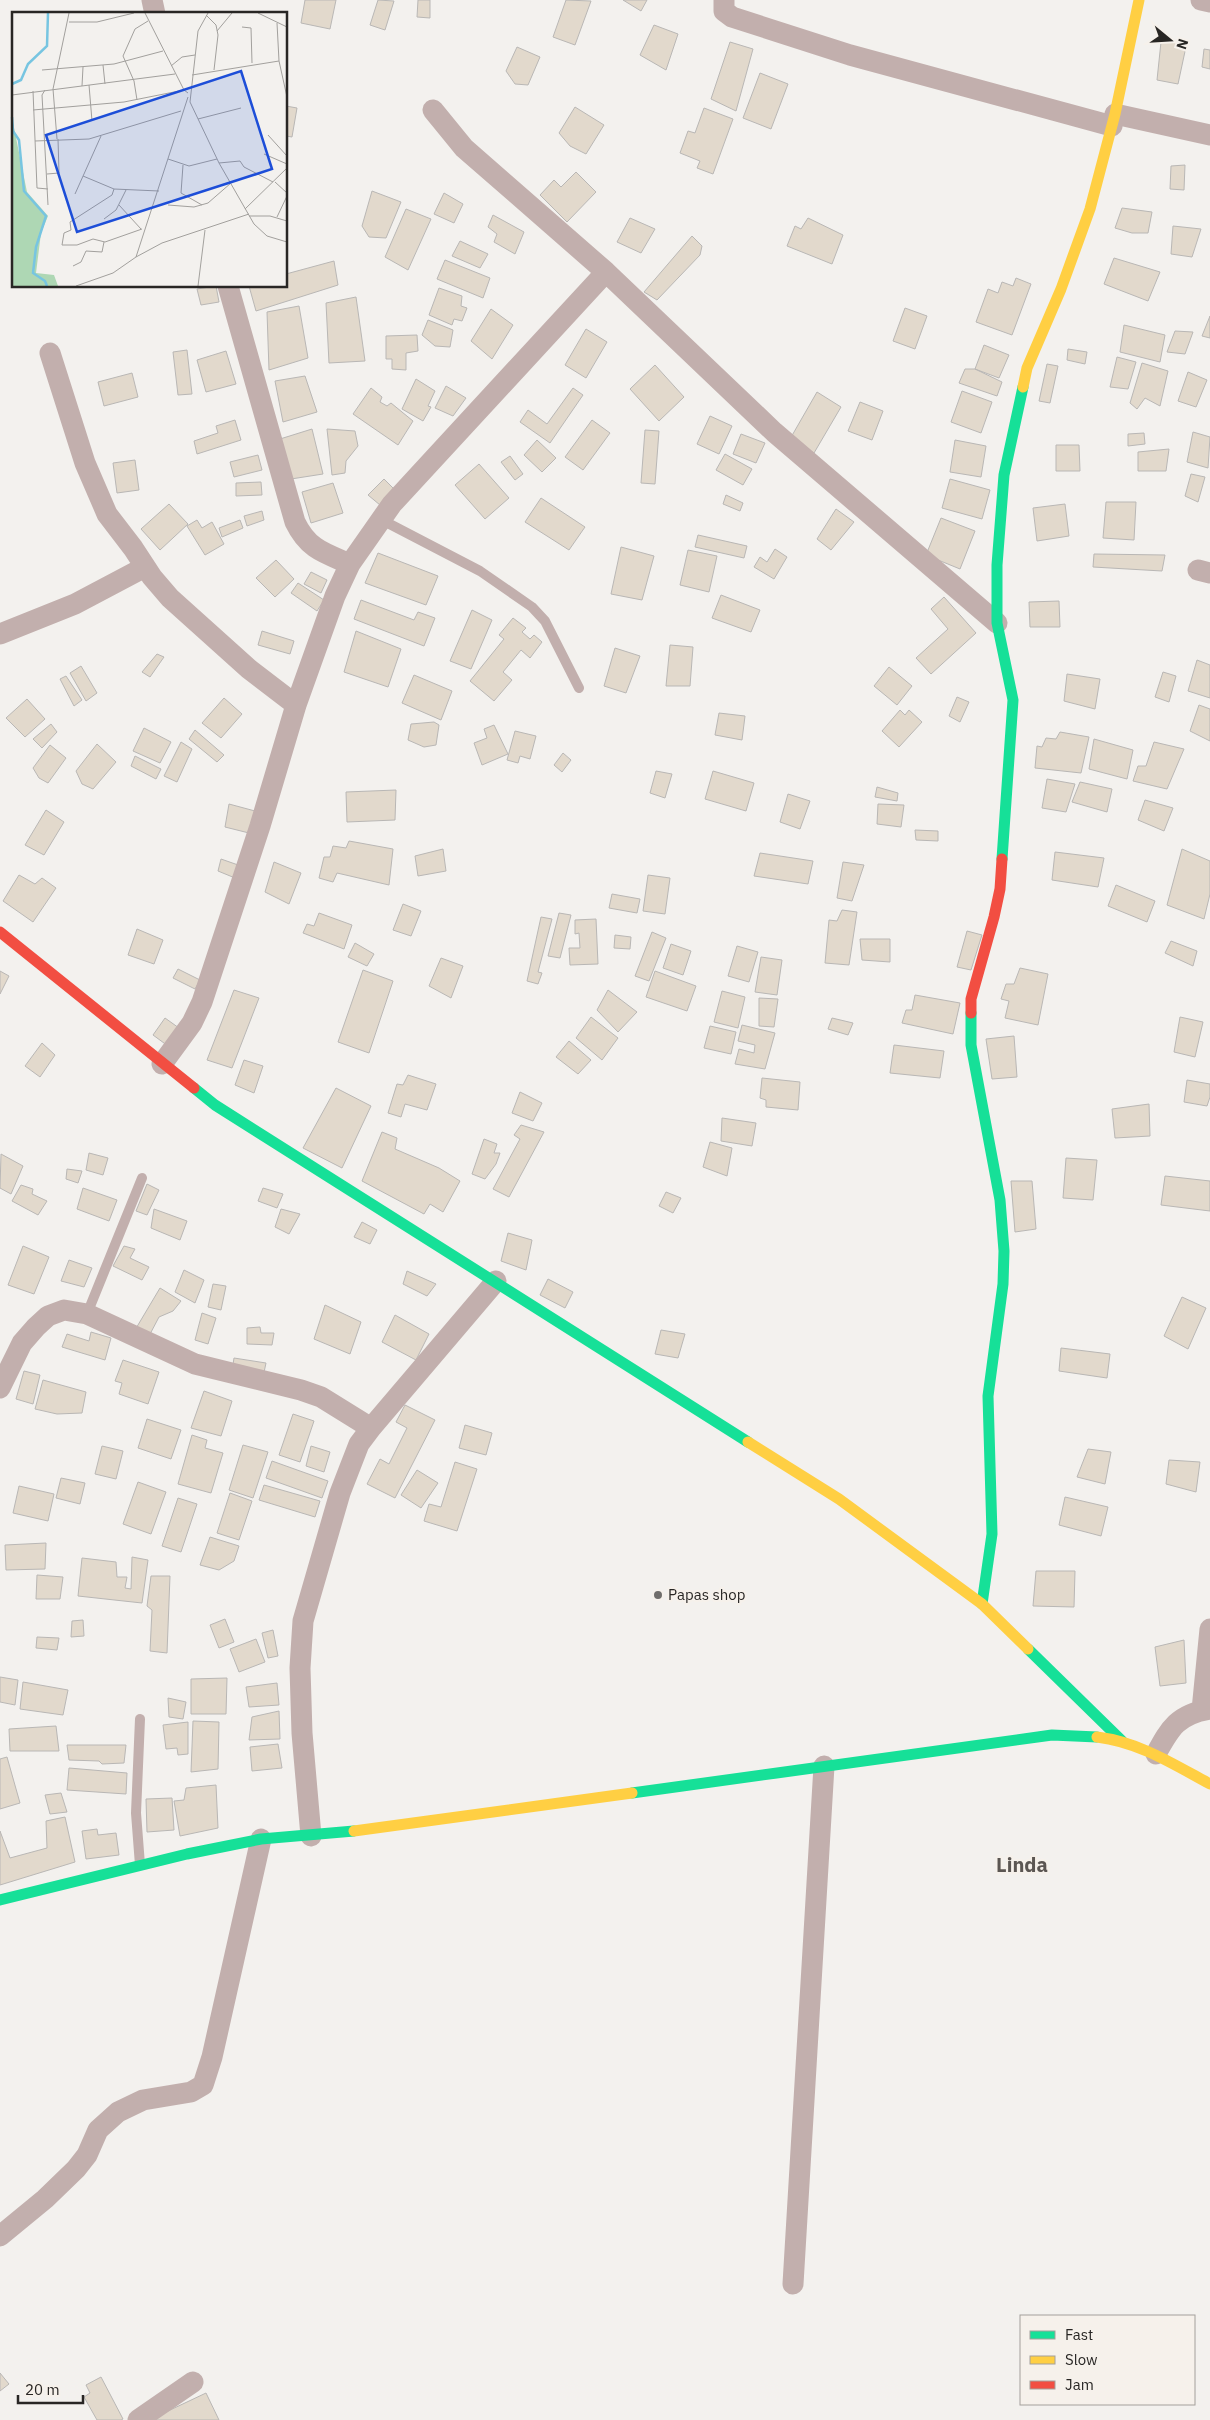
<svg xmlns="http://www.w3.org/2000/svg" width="1210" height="2420" viewBox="0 0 1210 2420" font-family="'IBM Plex Sans',sans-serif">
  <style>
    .building { fill: #e2d9cc; stroke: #b9b7b5 }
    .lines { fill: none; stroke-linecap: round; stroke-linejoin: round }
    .lane { stroke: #c2afad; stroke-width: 10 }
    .street { stroke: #c2afad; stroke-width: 21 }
    .fast { stroke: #16e098; stroke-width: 11 }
    .slow { stroke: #ffcf43; stroke-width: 11 }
    .jam { stroke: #f24e42; stroke-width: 11 }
    .poi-dot { fill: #6f6d6b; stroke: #f6f1eb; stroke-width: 2 }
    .labels { text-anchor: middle; stroke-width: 4.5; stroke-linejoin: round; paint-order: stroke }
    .poi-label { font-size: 15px; fill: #282624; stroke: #f6f1eb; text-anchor: start }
    .district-label { font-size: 20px; font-weight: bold; fill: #5b5652; stroke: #f6f1eb }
    .inset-river { fill: none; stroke: #77c5e1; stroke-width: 2.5 }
    .inset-road { fill: none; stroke: #a2a09d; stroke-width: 1 }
    .view { fill: #1d4ed8; fill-opacity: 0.15; stroke: #1d4ed8; stroke-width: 2.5 }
    .inset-edge { fill: none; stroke: #282624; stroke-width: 2.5 }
  </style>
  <rect width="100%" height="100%" fill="#f3f1ee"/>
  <path class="building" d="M305 0H336L330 29 301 23Z
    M378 0 394 1 385 30 370 25Z
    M418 0H430V18L417 17Z
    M566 0 591 1 575 45 553 37Z
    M623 0H647L641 11Z
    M654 25 678 34 666 70 640 55Z
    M730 42 753 49 736 111 711 99Z
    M1161 42H1187L1178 84 1157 80Z
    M517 47 540 57 528 85 515 84 506 71Z
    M1204 49 1210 50V69L1202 67Z
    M760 73 788 84 771 129 743 118Z
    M286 106 297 108 292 137 286 136Z
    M575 107 604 125 586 154 570 146 559 133Z
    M704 108 733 119 713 174 697 168 700 161 680 153 688 131 695 133Z
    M1185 165 1184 190 1170 189 1171 166Z
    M576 172 596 192 567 222 540 195 554 180 561 187Z
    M372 191 401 202 386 238 369 237 362 226Z
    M444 193 463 204 454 223 434 214Z
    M1122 208 1152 212 1148 233H1132L1115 228Z
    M406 209 431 219 408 270 385 257Z
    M493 215 524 232 515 254 494 242 497 234 488 227Z
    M630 218 655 229 641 253 617 242Z
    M808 218 843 235 832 264 787 246 795 226 801 229Z
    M1173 226 1201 229 1192 257 1171 254Z
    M692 236 702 246 700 255 657 300 644 292Z
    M460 241 488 254 480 268 452 256Z
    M1114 258 1160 272 1148 301 1104 284Z
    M445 260 490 278 483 298 437 279Z
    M334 261 338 285 256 311 249 286H286V274Z
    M1016 278 1031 284 1012 335 976 322 988 289 998 293 1002 282 1013 286Z
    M216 286 219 302 201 305 197 289Z
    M439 288 462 296 461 306 467 308 462 321 454 319 452 325 429 315Z
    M356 297 365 361 329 363 326 303Z
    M299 306 308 358 269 370 267 312Z
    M905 308 927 316 915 349 893 341Z
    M491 309 513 325 492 359 471 341Z
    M1210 316V338L1202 336Z
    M428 320 453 330 450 347 435 346 422 335Z
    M1124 325 1165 335 1160 362 1120 352Z
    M586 329 607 342 586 378 565 365Z
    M1175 331 1193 332 1185 354 1167 352Z
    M417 335 418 351 406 353V370L392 369V359H386V336Z
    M984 345 1009 355 999 378 975 369Z
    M1068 349 1087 352 1085 364 1067 360Z
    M187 350 192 394 178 395 173 352Z
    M226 351 236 384 206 392 197 360Z
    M1117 357 1136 362 1128 389 1110 387Z
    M1142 363 1168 371 1160 406 1145 398 1137 409 1130 403Z
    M1047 364 1058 366 1050 403 1039 401Z
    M655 365 684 397 659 421 630 389Z
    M965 369H975L1002 382 997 396 959 383Z
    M1188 372 1207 380 1196 407 1178 401Z
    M132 373 138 397 104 406 98 382Z
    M305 376 317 412 283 422 275 381Z
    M416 379 435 391 428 406 431 407 423 421 402 409Z
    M446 386 466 398 453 416 435 408Z
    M371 388 382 397 380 402 387 406 391 403 413 421 398 445 353 414Z
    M573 388 583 395 550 443 520 422 528 410 547 424Z
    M962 391 992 402 981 433 951 422Z
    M817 392 841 407 814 453 790 439Z
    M860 402 883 411 872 440 848 431Z
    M710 416 732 426 719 454 697 444Z
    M235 420 241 440 197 454 194 441 218 433 216 426Z
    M592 420 610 433 583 470 565 457Z
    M312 429 323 474 291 479 280 439Z
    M327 429 355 431 358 446 346 461 345 473 332 475Z
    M645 430 659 431 655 484 641 483Z
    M1193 432 1210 437 1208 468 1187 462Z
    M1144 433 1145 444 1128 446V434Z
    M741 434 765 443 756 463 733 454Z
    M537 440 556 458 542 472 524 455Z
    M955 440 986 446 981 477 950 472Z
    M1056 445H1079L1080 471H1056Z
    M1169 449 1166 471H1138V452Z
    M725 454 752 469 743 485 716 470Z
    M258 455 262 470 234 477 230 462Z
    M510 456 523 474 515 480 501 462Z
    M135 460 139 490 117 493 113 463Z
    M479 464 509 498 485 519 455 485Z
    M1191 474 1205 477 1198 502 1185 496Z
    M384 479 394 489 380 505 368 495Z
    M950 479 990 490 982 519 942 508Z
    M261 482 262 495 236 496V483Z
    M333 483 343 513 311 523 302 492Z
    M726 495 743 503 740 511 723 504Z
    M541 498 585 527 569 550 525 522Z
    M1106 502H1136L1134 540 1103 538Z
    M169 504 188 524 160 550 141 529Z
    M1065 504 1069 536 1037 541 1033 508Z
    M836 509 854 522 831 550 817 539Z
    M262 511 264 520 247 526 244 516Z
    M941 518 975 531 960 569 926 555Z
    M197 520 202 528 212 522 224 544 205 555 187 526Z
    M240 520 243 528 222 537 219 528Z
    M698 535 747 546 744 558 695 547Z
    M621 547 654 556 642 600 611 594Z
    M775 549 787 557 774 579 754 567 760 557 767 562Z
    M688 550 717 556 709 592 680 585Z
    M378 553 438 576 426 605 365 583Z
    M1094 554 1165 555 1162 571 1093 567Z
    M276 560 294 579 275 597 256 578Z
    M311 572 327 580 321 593 304 584Z
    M298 583 324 600 317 611 291 593Z
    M721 595 760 610 751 632 712 618Z
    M944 597 976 633 931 674 916 658 948 629 931 609Z
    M361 600 414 620 418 612 435 618 424 646 354 619Z
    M1059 601 1060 627H1030L1029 602Z
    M472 610 492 620 471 669 450 661Z
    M513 618 526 628 522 632 530 639 534 635 542 642 530 658 521 650 503 672 512 680 494 701 470 681 504 639 499 635Z
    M262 631 294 641 290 654 258 645Z
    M356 631 401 649 388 687 344 672Z
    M670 645 693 647 690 686H666Z
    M615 648 640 656 626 693 604 686Z
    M157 654 164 657 150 677 142 672Z
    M1197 660 1210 665V698L1188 691Z
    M81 666 97 693 86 701 70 673Z
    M889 667 912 686 897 705 874 686Z
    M1163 672 1176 676 1169 702 1155 697Z
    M1067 674 1100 679 1095 709 1064 701Z
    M414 675 452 691 441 720 402 703Z
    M66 676 82 700 74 706 60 679Z
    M957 697 969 702 960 722 949 716Z
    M224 698 242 714 221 738 202 723Z
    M27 699 45 719 25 737 6 718Z
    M1199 705 1210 709V741L1190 731Z
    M900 710 905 715 909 710 922 722 899 747 882 731Z
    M719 713 745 716 742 740 715 735Z
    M434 722 439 725 436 745 424 747 408 740 411 724Z
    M51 724 57 732 42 748 33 739Z
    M494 725 508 754 482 765 474 743 487 738 484 729Z
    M144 728 171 742 160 763 133 751Z
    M195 730 224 755 217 762 189 739Z
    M515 731 536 736 530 759 520 756 518 763 507 760Z
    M1060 732 1089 737 1081 773 1035 768 1037 746 1042 747 1046 738 1056 739Z
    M1094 739 1133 750 1127 779 1089 769Z
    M181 742 192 749 177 782 164 776Z
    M1154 742 1184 749 1167 789 1133 781 1138 766H1146Z
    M97 744 116 762 93 789 82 784 76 771Z
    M50 745 66 758 48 783 39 778 33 768Z
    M563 753 571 760 562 772 554 765Z
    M135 756 161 769 156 779 131 766Z
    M656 771 672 774 665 798 650 793Z
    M713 771 754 783 746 811 705 799Z
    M1047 779 1075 784 1066 812 1042 808Z
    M1080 782 1112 789 1107 812 1072 802Z
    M877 787 898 793 897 801 875 797Z
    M396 790 395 820 347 822 346 792Z
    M788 794 810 801 800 829 780 822Z
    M1145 800 1173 808 1164 831 1138 820Z
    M229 804 255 811 249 833 225 827Z
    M878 804 904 805 901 827 877 824Z
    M46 810 64 822 44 855 25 845Z
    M915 830 938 831V841L916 840Z
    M349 841 393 849 389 885 337 873 333 882 319 878 324 857H330L333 846 346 848Z
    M443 849 446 871 418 876 415 856Z
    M1182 849 1210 861V894L1204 919 1167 905Z
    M1055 852 1104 858 1098 887 1052 880Z
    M760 853 813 861 808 884 754 876Z
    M221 859 241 866 235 878 218 871Z
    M274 862 301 873 289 904 265 892Z
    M843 862 864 865 852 901 837 898Z
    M19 875 35 884 42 878 56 888 33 922 3 901Z
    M648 875 670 878 665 914 643 911Z
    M1116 885 1155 901 1147 922 1108 906Z
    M612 894 640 899 637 913 609 908Z
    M403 904 421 911 411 936 393 930Z
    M842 910 857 912 849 965 825 963 829 920 837 921Z
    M319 913 352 925 344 949 303 933 307 924 314 926Z
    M559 913 571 915 560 958 548 956Z
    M541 917 552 919 538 972 542 973 538 984 527 981Z
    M596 919 598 964 570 965 569 948H580L579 933 575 934V920Z
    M137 929 163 940 154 964 128 955Z
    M967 931 982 935 971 970 957 967Z
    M652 932 666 938 649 981 635 976Z
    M615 935 631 937 630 949 614 948Z
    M860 939H890V962L862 960Z
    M1171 941 1197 951 1193 966 1165 953Z
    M355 943 374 954 367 966 348 957Z
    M671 944 691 951 683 975 663 968Z
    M737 946 758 952 749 982 728 976Z
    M761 957 782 960 777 995 755 992Z
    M441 958 463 966 451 998 429 986Z
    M1020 968 1048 974 1038 1025 1005 1018 1009 1001 1001 999 1006 984H1014Z
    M178 969 200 980 195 989 173 978Z
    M363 970 393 981 369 1053 338 1042Z
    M0 971 9 976 0 994Z
    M655 971 696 986 687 1011 646 997Z
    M234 990 259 998 232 1068 207 1060Z
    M608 990 637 1012 618 1032 597 1010Z
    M722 991 745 997 738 1028 714 1022Z
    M915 995 960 1003 953 1034 902 1023 906 1010H912Z
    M759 998 778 999 774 1027 759 1026Z
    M591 1017 618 1038 602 1060 576 1038Z
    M1180 1017 1203 1022 1195 1057 1174 1052Z
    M165 1018 179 1028 168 1046 153 1035Z
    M832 1018 853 1023 848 1035 828 1029Z
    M742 1025 775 1033 765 1069 735 1064 739 1049 754 1053 755 1045 738 1041Z
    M710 1026 736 1032 731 1054 704 1048Z
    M1014 1036 1017 1077 992 1079 986 1039Z
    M569 1041 591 1060 578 1074 556 1057Z
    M42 1043 55 1055 40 1077 25 1066Z
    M894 1045 944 1051 940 1078 890 1073Z
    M244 1060 263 1066 254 1093 235 1085Z
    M408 1075 436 1084 427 1110 405 1104 401 1117 388 1113 397 1084 403 1085Z
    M762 1078 800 1082 798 1110 766 1107V1100L760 1098Z
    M1187 1080 1210 1084V1097L1207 1106 1184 1102Z
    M336 1088 371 1106 342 1168 303 1148Z
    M520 1092 542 1103 533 1121 512 1113Z
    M1149 1104 1150 1136 1115 1138 1112 1109Z
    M722 1118 756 1123 752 1146 721 1141Z
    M521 1125 544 1132 509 1197 493 1189 520 1139 514 1135Z
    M382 1132 397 1138 395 1149 439 1168 460 1181 443 1212 430 1204 424 1214 362 1181Z
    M484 1139 497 1144 494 1153H500L496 1164 485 1179 472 1174Z
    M710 1142 732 1148 727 1176 703 1167Z
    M89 1153 108 1158 103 1175 86 1170Z
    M1 1154 23 1166 11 1194 0 1188Z
    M1066 1158 1097 1160 1093 1200 1063 1198Z
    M67 1169 82 1171 78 1183 66 1179Z
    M1165 1176 1210 1181V1211L1161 1205Z
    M1011 1181H1032L1036 1229 1015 1232Z
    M147 1184 159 1190 147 1215 136 1211Z
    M21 1185 33 1189 32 1194 47 1201 38 1215 12 1201Z
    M83 1188 117 1200 109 1221 77 1209Z
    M263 1188 283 1194 277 1208 258 1201Z
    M666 1192 681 1198 673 1213 659 1206Z
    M154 1209 187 1221 180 1240 151 1228Z
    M281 1209 300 1214 289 1234 275 1227Z
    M362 1222 377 1230 370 1244 354 1237Z
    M508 1233 532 1240 526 1270 501 1261Z
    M23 1246 49 1257 34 1294 8 1285Z
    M124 1246 135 1249 130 1258 149 1267 142 1280 113 1266Z
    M69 1260 92 1268 84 1287 61 1281Z
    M184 1270 204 1280 195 1303 175 1292Z
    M407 1271 436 1284 427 1296 403 1284Z
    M548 1279 573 1292 565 1308 540 1295Z
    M213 1284 226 1286 221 1310 208 1307Z
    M160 1288 181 1301 173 1311 159 1317 149 1336 135 1330Z
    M1182 1297 1206 1308 1188 1349 1164 1336Z
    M325 1305 361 1322 350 1354 314 1339Z
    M202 1313 216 1318 208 1344 195 1340Z
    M395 1315 429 1334 416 1360 382 1342Z
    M260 1327 261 1333H274L272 1345 247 1344V1328Z
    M661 1330 685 1334 678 1358 655 1354Z
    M91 1332 111 1338 105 1360 62 1347 67 1334 89 1341Z
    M1061 1348 1110 1354 1107 1378 1059 1371Z
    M234 1358 266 1363 263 1377 232 1371Z
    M123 1360 159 1372 148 1404 119 1394 122 1383 115 1381Z
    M24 1371 40 1375 33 1404 16 1399Z
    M43 1380 86 1392 82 1413 57 1414 35 1409Z
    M204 1391 232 1401 221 1436 191 1428Z
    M405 1405 435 1420 395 1498 367 1484 380 1459 389 1464 407 1428 396 1422Z
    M293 1414 314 1421 300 1462 279 1455Z
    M147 1419 181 1430 171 1459 138 1448Z
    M465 1425 492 1433 486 1455 459 1448Z
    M192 1435 207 1440 205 1448 223 1453 211 1493 178 1484Z
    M243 1445 268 1452 253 1498 229 1490Z
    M102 1446 123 1451 116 1479 95 1474Z
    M311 1446 330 1452 324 1472 306 1466Z
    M1088 1449 1111 1452 1105 1484 1077 1477Z
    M1169 1460 1200 1462 1196 1492 1166 1484Z
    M272 1461 328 1481 322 1498 266 1478Z
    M455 1462 477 1469 457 1531 424 1521 429 1504 441 1507Z
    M417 1470 438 1483 421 1508 401 1495Z
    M61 1478 85 1483 80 1504 56 1498Z
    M138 1482 166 1492 151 1534 123 1524Z
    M264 1485 320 1501 315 1517 259 1500Z
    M19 1486 54 1494 48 1521 13 1513Z
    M230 1493 252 1501 239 1540 217 1533Z
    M1065 1497 1108 1507 1101 1536 1059 1525Z
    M178 1498 197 1504 181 1552 162 1546Z
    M210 1537 239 1546 234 1561 219 1570 200 1565Z
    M46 1543 45 1569 6 1570 5 1545Z
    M132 1557 148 1560 142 1603 78 1596 82 1558 116 1562 117 1577H127L125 1588 131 1589Z
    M1036 1571H1075L1074 1607 1033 1606Z
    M37 1575 63 1577 60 1599H36Z
    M151 1576H170L167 1653 150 1651 152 1610 147 1606Z
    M225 1619 234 1642 219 1648 210 1625Z
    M83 1620 84 1636 71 1637 72 1621Z
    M273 1630 278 1656 268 1658 262 1633Z
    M37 1637 59 1638 57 1650 36 1648Z
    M256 1639 265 1662 239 1672 230 1649Z
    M1184 1640 1186 1683 1160 1686 1155 1647Z
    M0 1677 18 1680 15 1705 0 1702Z
    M227 1678 226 1714H191V1679Z
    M23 1682 68 1690 63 1715 20 1709Z
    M277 1683 279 1705 249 1707 246 1687Z
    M168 1698 186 1702 183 1719 169 1717Z
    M279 1711 280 1739 249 1740 252 1717Z
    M193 1721 219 1722 218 1769 191 1772Z
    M188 1722V1754L178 1755 177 1748 166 1749 163 1725Z
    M56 1726 59 1751H10L9 1729Z
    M278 1744 282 1768 252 1771 250 1747Z
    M67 1745H126L124 1763 102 1764 99 1761 69 1760Z
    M7 1757 20 1803 0 1809V1759Z
    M69 1768 127 1773 126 1794 67 1790Z
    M216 1785 218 1828 180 1836 174 1801 184 1800 186 1788Z
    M61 1793 67 1812 50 1814 45 1795Z
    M172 1798 174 1830 147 1832 146 1799Z
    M65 1817 75 1862 0 1885V1831L10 1858 47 1848 46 1821Z
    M97 1829 98 1835 116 1833 119 1855 86 1859 82 1831Z
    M0 2373 9 2384 0 2391Z
    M101 2377 123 2419 121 2420H97L84 2397 90 2393 86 2385Z
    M206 2393 219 2420H149Z"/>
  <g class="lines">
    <path class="lane" d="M380 519 480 571 532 607 545 621 579 688
      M87 1314 142 1178
      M140 1719 136 1813 140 1865"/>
    <path class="street" d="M152 0 155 14
      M724 0V11L732 17 850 55 1112 126
      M1201 0 1210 2
      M433 110 464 148 606 272 774 432 997 623
      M1115 114 1210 135
      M228 286 295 522C308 549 324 553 350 564
      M50 353 85 463 107 514 133 548 152 577 170 598 249 669 296 705
      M1198 570 1210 573
      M0 634 75 604 145 567
      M162 1064 192 1023 202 1002 260 826 296 705 335 596 350 564 392 504 606 272
      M0 1388 22 1343 36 1327 48 1316 64 1310 87 1314 195 1364 301 1390 321 1397 371 1428
      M1202 1710 1210 1629
      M1156 1754C1170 1728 1178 1714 1210 1709
      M311 1836 302 1733 300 1668 303 1621 340 1493 359 1444 371 1428 496 1281
      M0 2236 45 2199 76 2169 87 2155 98 2130 118 2112 143 2100 191 2092 203 2085 212 2057 261 1839
      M793 2284 824 1766
      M138 2420 193 2382"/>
    <path class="fast" d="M1002 859 1013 700 997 623V565L1004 475 1023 387
      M971 1013V1045L1000 1200 1004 1251 1003 1284 988 1396 992 1534 982 1604
      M194 1088 215 1105 748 1442
      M1028 1649 1122 1741
      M632 1793 1052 1735 1097 1737
      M0 1900 187 1854 261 1839 354 1831"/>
    <path class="slow" d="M1023 387 1027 368 1061 289 1090 209 1115 114 1139 0
      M748 1442 839 1499 982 1604 1028 1649
      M1097 1737C1139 1742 1173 1764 1210 1784
      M354 1831 632 1793"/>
    <path class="jam" d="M0 932 194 1088
      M971 1013V999L994 917 1000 889 1002 859"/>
  </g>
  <circle class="poi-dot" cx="658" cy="1595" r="5"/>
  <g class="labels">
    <g class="poi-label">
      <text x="668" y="1600">Papas shop</text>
    </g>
    <g class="district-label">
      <text x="1022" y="1872">Linda</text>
    </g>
  </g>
  <g transform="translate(12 12)">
    <rect width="275" height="275" fill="#f3f1ee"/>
    <path d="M0 106 15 180 36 204 29 221 24 261 42 263 46 274H0Z" fill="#aed7b4"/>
    <path class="inset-river" d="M0 72 9 68 16 52 35 34 36 1M0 105 1 119 7 128 12 179 34 204 24 235 21 261 33 269 35 274"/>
    <path class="inset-road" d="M133 1 172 78 176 81M196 1 186 19 178 90 207 151 242 212 255 224 275 230M246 1 275 15M194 3 204 13 206 23 202 58M57 10H85L122 1M265 11 267 49M230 15 239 16 240 51M205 19 220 1M91 53 93 72M159 54 170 45 183 43M30 58 102 52 151 39M180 63 267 49 275 85M77 73 80 109M70 74 71 55M33 78 30 83 36 193M21 79 25 176 36 177M0 83 163 62M125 88 122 69 111 44 123 17 136 9M21 98 112 90 172 78M186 107 229 96M256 123 275 144M45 127 41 77 57 1M23 129 77 127 169 99M252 142 275 152M156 147 177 154 205 147M207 151 228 149 232 155 261 170M171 153 169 181 190 193M35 162 47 161 46 127M71 164 102 177 147 179M263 170 275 181M102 177 100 183 58 210 59 218 52 221 50 233H65L81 227 93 230 130 217M63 182 89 124M107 193 129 217M156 193 182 195 196 191 219 171M233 197 275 156M237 204H258L275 209M265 205 275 184M92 207 104 198 114 178M124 245 150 231 237 202M61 254 69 250 74 239 90 240 92 230M64 274 101 261 124 245 176 85M186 274 193 218"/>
    <path class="view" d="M229 59 260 157 65 220 34 123Z"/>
    <rect width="275" height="275" class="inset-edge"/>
  </g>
  <rect x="1020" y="2315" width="175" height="90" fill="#f6f1eb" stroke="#a4a09b"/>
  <rect x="1030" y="2331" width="25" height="8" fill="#16e098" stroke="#a4a09b"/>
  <text x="1065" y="2340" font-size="15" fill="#282624">Fast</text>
  <rect x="1030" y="2356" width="25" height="8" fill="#ffcf43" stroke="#a4a09b"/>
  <text x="1065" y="2365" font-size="15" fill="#282624">Slow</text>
  <rect x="1030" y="2381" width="25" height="8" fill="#f24e42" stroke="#a4a09b"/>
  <text x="1065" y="2390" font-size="15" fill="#282624">Jam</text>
  <g transform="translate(1170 40) rotate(108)" stroke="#f6f1eb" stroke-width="4" paint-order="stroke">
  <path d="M0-4L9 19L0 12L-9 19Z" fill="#282624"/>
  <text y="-8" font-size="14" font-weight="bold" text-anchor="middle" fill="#282624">N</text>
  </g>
  <path d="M18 2395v8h65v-8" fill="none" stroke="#282624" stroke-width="2.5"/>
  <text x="25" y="2395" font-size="15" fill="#282624" stroke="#f6f1eb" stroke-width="4" paint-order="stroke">20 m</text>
</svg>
